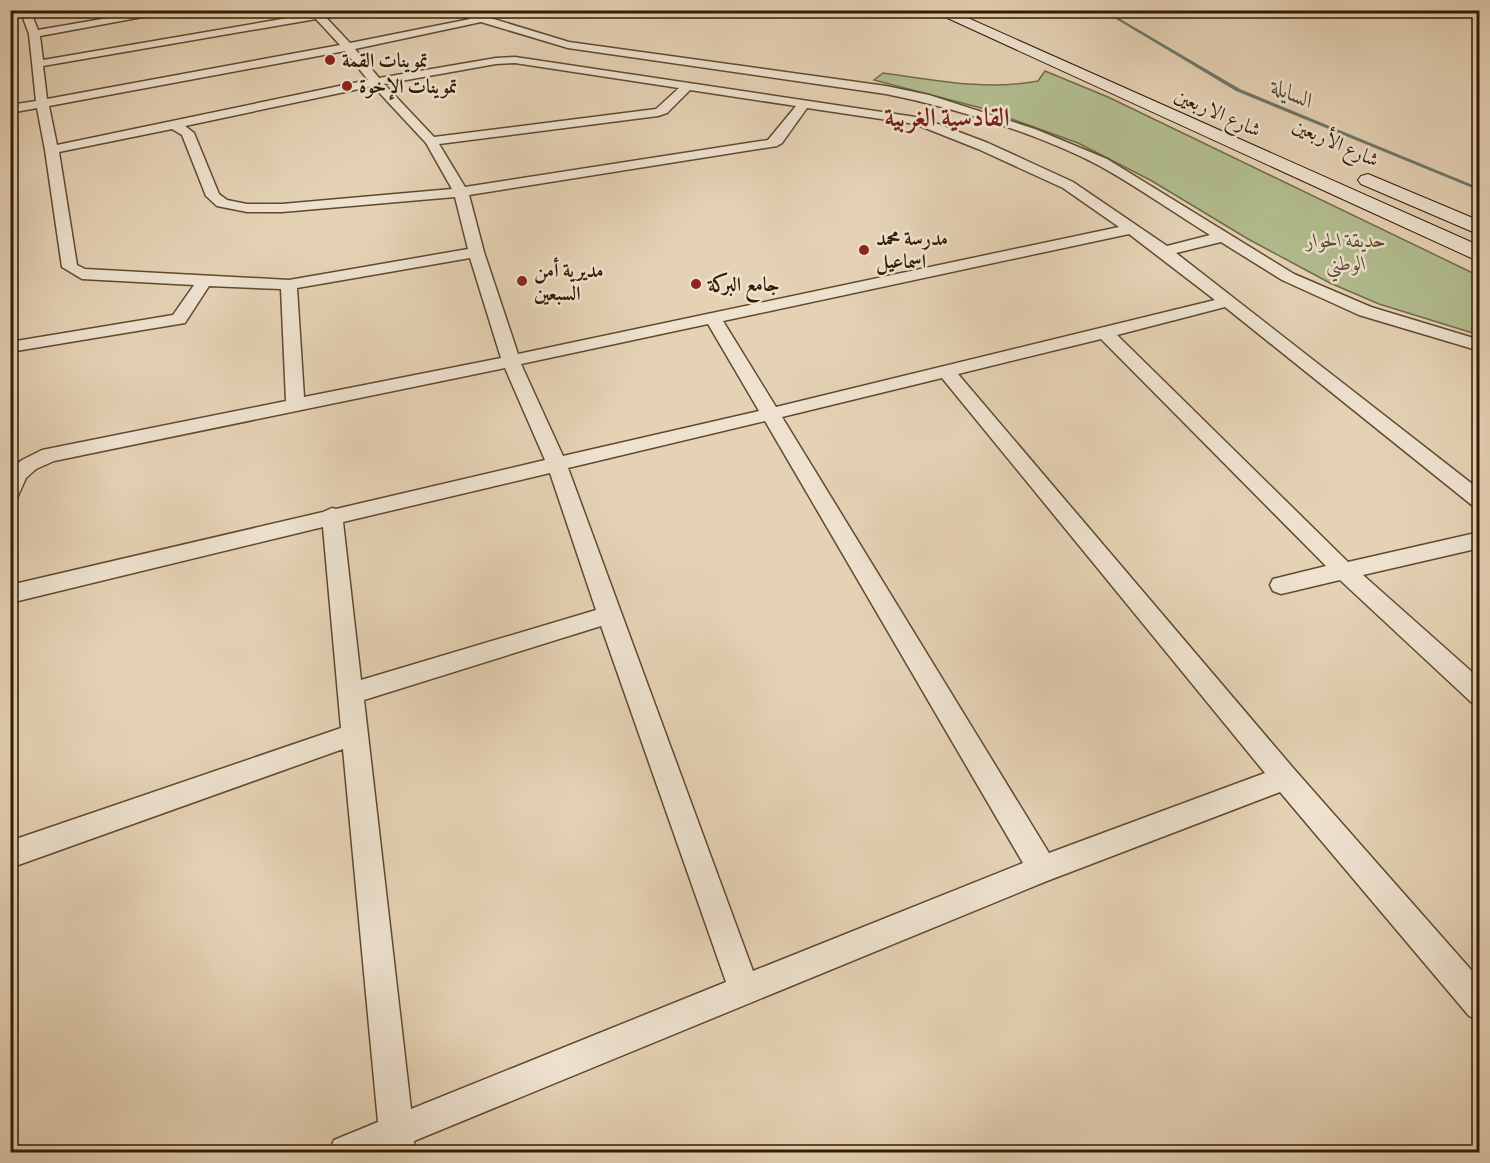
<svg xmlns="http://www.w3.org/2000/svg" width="1490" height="1163" viewBox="0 0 1490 1163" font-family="Vollkorn,Amiri,serif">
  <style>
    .green { fill: #b2bd8f; stroke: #726c48; stroke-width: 1.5 }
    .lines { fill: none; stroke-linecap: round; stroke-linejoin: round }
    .stream { fill: #6e786c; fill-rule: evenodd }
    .minor-casing { stroke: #60492e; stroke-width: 3 }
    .secondary-casing { stroke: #331b01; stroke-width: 2 }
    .minor { fill: #eee2cf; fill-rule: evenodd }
    .secondary { fill: #eee2cf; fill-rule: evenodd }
    .poi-dot { fill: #8f2418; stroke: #eee2cf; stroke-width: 2 }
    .labels { text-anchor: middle; stroke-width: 5; stroke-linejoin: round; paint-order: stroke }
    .far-poi-label { font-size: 20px; font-weight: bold; fill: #331b01; stroke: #eee2cf; text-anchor: start }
    .far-street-label { font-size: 20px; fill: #331b01; stroke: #eee2cf }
    .far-park-label { font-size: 20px; font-style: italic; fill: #594c2c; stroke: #eee2cf }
    .far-water-label { font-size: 22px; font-style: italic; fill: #514a36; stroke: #eee2cf }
    .far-district-label { font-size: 26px; font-weight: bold; fill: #7a1f14; stroke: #eee2cf }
  </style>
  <rect width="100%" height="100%" fill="#e5d2b5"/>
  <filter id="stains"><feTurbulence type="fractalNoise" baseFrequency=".00333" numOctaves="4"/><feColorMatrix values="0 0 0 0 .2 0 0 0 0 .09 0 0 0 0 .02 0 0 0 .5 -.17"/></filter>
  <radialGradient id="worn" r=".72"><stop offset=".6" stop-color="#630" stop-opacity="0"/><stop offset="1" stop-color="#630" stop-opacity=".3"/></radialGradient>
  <path class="green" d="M1045 71 1108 97 1479 276V335L1379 304 1330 283 1248 239 1152 181 1078 143 981 108 874 80 883 73C935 80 985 91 1038 81Z"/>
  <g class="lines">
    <path class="stream" d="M1105 10 1240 89 1480 188V191L1236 91 1101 10Z"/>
    <g class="minor-casing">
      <path id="minor" d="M20 10H30L38 30 154 10H180L40 36 43 60 311 14 308 10H319L350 43 470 19 447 10H464L569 42 886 86 929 95 1035 129 1107 159 1294 274 1371 307 1480 340V351L1359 315 1282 280 1221 242 1176 253 1480 490V508L1473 506 1225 307 1117 335 1348 562 1480 532V548L1363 575 1480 679V705L1471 702 1340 580 1281 594 1273 591 1270 585 1273 579 1326 566 1101 339 958 374 1294 769 1480 980V1021L1469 1016 1280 792 1047 881 414 1141 415 1152H329L334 1140 378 1122 343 749 10 868V841L341 728 323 527 10 603V585L323 512 332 508 336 509 545 460 505 368 54 461 36 469 26 478 17 498 10 500V470L22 460 42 450 286 401 281 289 209 286 185 323 10 352V342L173 315 194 285 82 279 62 267 45 150 37 108 10 113V105L36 101 29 34ZM316 19 340 45 47 99 43 66ZM481 22 568 48 886 94C952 107 1039 134 1098 165 1136 186 1173 212 1210 235L1167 246 1073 182 988 143 922 118 515 57 496 58 379 78 355 49ZM345 51 368 80 57 145 49 106ZM515 63 679 88 656 109 434 137 384 84 496 64ZM373 86 426 143 452 189 282 204H247L227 200 219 194 194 133 185 126ZM690 90 796 106 768 140 465 187 439 144 658 116 667 113ZM807 108 915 124 978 149 1063 188 1119 227 518 354 484 252 469 195 777 146 782 143ZM172 129 182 135 206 196 217 206 247 212H282L455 197 468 249 289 280 85 269 77 265 59 152ZM1129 234 1215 300 776 407 723 321ZM470 258 501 358 304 397 297 288ZM708 324 759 411 563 456 521 364ZM942 378 1265 773 1049 853 782 417ZM765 421 1023 863 753 971 568 468ZM550 473 596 610 361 680 343 522ZM601 626 726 982 411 1109 364 700Z"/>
    </g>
    <g class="secondary-casing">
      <path id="secondary" d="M930 10H950L1480 246V262Z
        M1368 174 1480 221V235L1361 184 1358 180 1361 176Z"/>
    </g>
    <use href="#minor" class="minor"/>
    <use href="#secondary" class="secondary"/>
  </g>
  <g class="poi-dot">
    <circle cx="330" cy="60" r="6"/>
    <circle cx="347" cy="86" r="6"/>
    <circle cx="864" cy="250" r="6"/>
    <circle cx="522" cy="281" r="6"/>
    <circle cx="696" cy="284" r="6"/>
  </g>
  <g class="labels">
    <g class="far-poi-label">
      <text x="342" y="67">تموينات القمة</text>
      <text x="359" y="93">تموينات الإخوة</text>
      <text x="876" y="245">مدرسة محمد<tspan x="876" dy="23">اسماعيل</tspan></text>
      <text x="534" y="277">مديرية أمن<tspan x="534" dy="23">السبعين</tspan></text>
      <text x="708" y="291">جامع البركة</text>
    </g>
    <g class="far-street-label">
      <text transform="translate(1218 112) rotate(24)" y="7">شارع الاربعين</text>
      <text transform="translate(1336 142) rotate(24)" y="7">شارع الأربعين</text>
    </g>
    <g class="far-park-label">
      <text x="1346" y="247">حديقة الحوار<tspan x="1346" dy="23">الوطني</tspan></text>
    </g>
    <g class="far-water-label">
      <text transform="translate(1293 93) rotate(23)" y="8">السايلة</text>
    </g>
    <g class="far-district-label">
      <text x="947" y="126">القادسية الغربية</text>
    </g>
  </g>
  <rect width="1490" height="1163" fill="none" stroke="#e5d2b5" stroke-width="36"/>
  <rect x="12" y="12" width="1466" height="1139" fill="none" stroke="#331b01" stroke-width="3"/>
  <rect x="18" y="18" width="1454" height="1127" fill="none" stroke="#331b01" stroke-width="1.5"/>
  <rect width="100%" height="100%" filter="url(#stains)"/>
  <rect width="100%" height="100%" fill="url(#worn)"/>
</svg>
